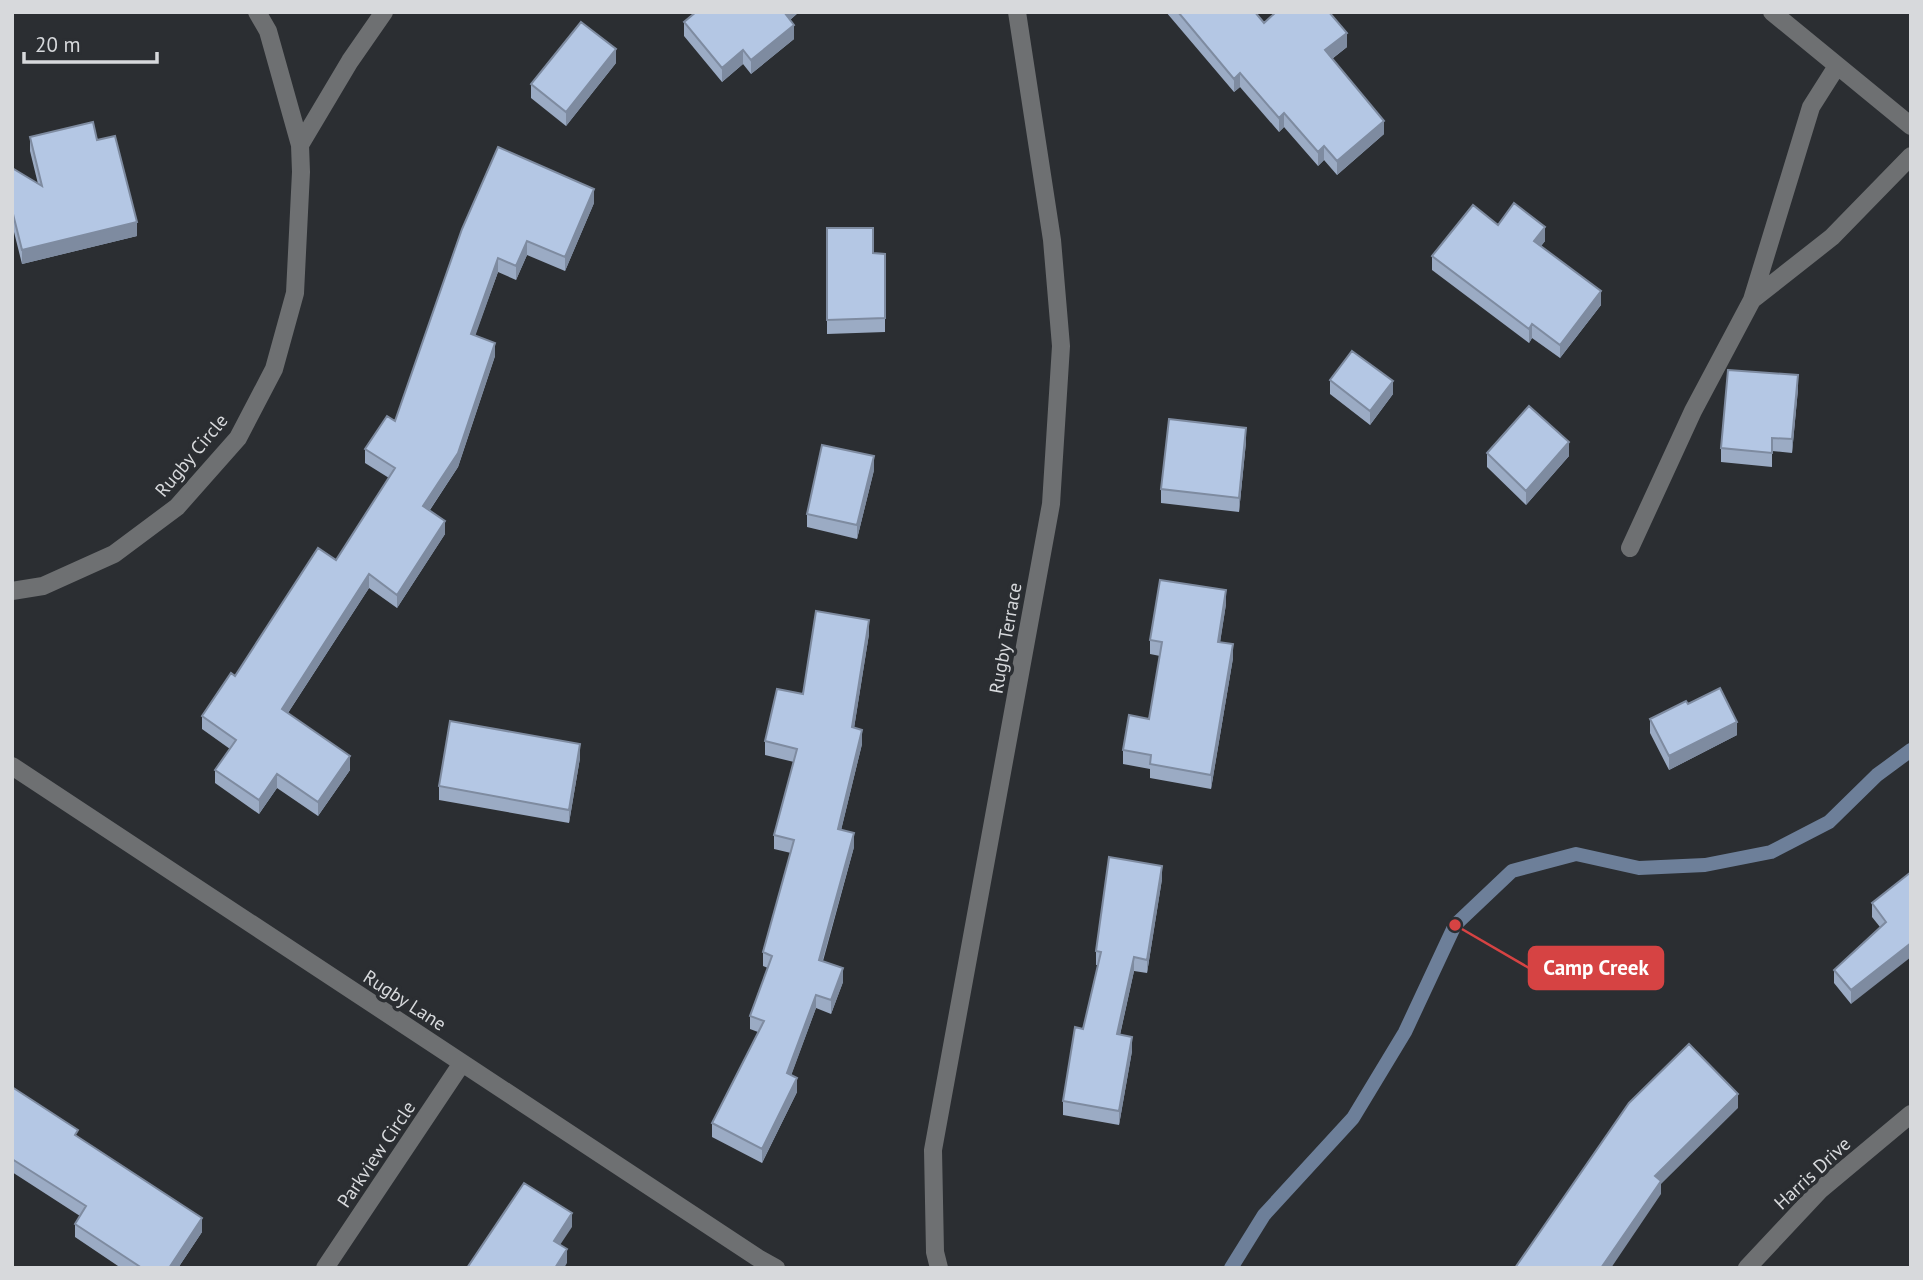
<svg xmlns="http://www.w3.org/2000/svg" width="1923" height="1280" viewBox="0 0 1923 1280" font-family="'PT Sans',sans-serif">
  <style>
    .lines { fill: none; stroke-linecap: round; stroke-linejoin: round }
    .stream { stroke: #6d7f99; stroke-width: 14 }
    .minor { stroke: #6e7072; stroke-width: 18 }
    .wall { fill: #9babc4 }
    .shaded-wall { fill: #7e8ba0 }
    .building { fill: #b4c7e4; stroke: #7e8ba0; stroke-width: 2 }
    .labels { text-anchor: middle; stroke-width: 7; stroke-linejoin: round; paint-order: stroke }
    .street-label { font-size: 19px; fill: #d7d9dc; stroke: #2b2e32 }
    .leader { fill: none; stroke: #d64343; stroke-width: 2.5 }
    .callout-dot { fill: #d64343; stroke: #2b2e32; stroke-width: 2.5 }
    .callout { fill: #d64343; stroke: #d64343; stroke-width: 2.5 }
    .callout-label { font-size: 21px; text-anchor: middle; font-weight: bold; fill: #fff }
  </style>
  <rect width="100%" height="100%" fill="#2b2e32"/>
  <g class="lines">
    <path class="stream" d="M1231 1268 1264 1215 1353 1118 1405 1032 1455 925 1512 871 1576 854 1639 868 1705 865 1771 852 1829 822 1877 775 1911 750"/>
    <path class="minor" d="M1772 12 1911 126
      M300 145 350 61 384 12
      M1752 300 1832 237 1911 156
      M1630 548 1693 411 1752 300 1811 107 1837 66
      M12 591 43 586 114 554 177 507 238 438 274 369 295 293 301 172 300 145 268 31 257 12
      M12 766 758 1258 776 1268
      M325 1268 462 1063
      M939 1268 935 1252 933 1150 1051 504 1061 346 1052 240 1017 12
      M1747 1268 1820 1190 1911 1114"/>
  </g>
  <path class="wall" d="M799 12 790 20 794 39 751 74 743 64 722 82 684 36V22Z
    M1166 12H1255L1264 23 1347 47 1332 59 1384 134 1337 175 1324 160 1318 166 1284 127 1279 132 1240 87 1234 92Z
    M616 63 566 126 531 98V84Z
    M30 137 97 140 137 236 22 264 12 224V168L38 184 30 151Z
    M594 203 565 271 527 255 516 280 498 272 475 335 495 356 458 467 430 510 445 534 397 608 369 588 288 713 350 770 318 816 277 788 259 814 215 783V770L230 749 202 729V716L336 560 389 478 365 463V449L395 421 462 229Z
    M1498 225 1545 241 1541 246 1601 305 1560 358 1532 338 1529 343 1432 270V256Z
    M827 228 873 253 885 254V332L827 334Z
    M1330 380 1393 394 1370 425 1330 394Z
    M1798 389 1792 453 1772 451V467L1721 462V448Z
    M1246 442 1239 512 1161 503V489Z
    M1487 453 1569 456 1526 505 1487 467Z
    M874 470 857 539 807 527V514Z
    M1226 604 1220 642 1233 658 1211 789 1150 778V769L1123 764V750L1149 719 1160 656 1150 654V640Z
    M869 634 854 728 862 744 841 830 854 847 823 961 843 982 831 1014 816 1008 791 1075 797 1092 762 1163 712 1137V1123L758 1032 750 1029V1016L768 968 763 966V952L791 853 774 849V835L794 762 765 755V741L803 694Z
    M1688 704 1737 735 1669 770 1650 733V719Z
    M580 758 569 823 439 800V786Z
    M1911 872 1851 1004 1834 983V970L1880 927 1872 917V903Z
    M1162 879 1147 973 1134 971 1120 1035 1132 1051 1119 1125 1063 1115V1101L1083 1029 1098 965H1096V951Z
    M12 1087 202 1232 178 1268H121L75 1237V1224L80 1216 12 1172Z"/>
  <path class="shaded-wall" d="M784 12H799L784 25Z
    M794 25V39L751 74V60Z
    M1347 33V47L1325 64V50Z
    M616 49V63L566 126V112Z
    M743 50V64L722 82V68Z
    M1240 73V87L1234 92V79Z
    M1284 113V127L1279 132V118Z
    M1384 121V134L1337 175V161Z
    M1324 146V160L1318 166V152Z
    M594 189V203L565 271V257Z
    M137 222V236L22 264V250Z
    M1545 227V241L1534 255V241Z
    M527 241V255L516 280V266Z
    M498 258V272L471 348V334Z
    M1601 291V305L1560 358V345Z
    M1532 324V338L1529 343V329Z
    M495 343V356L458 467 423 520V506Z
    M1798 375V389L1792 453V439Z
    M1393 381V394L1370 425V411Z
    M1246 428V442L1239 512V498Z
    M1569 442V456L1526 505V491Z
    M874 456V470L857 539V525Z
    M445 521V534L397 608V595Z
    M369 574V588L282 722V709Z
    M1226 590V604L1218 656V642Z
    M869 620V634L852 741V727Z
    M1233 644V658L1211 789V775Z
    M1737 722V735L1669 770V756Z
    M862 730V744L838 843V829Z
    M580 744V758L569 823V810Z
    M350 756V770L318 816V802Z
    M277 774V788L259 814V800Z
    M854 833V847L819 973V960Z
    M1162 866V879L1147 973V960Z
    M1911 943V957L1851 1004V990Z
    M1134 957V971L1117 1048V1034Z
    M843 968V982L831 1014V1000Z
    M816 995V1008L787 1087V1073Z
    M1132 1037V1051L1119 1125V1111Z
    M797 1078V1092L762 1163V1149Z
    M1738 1094V1108L1661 1184V1194L1611 1268H1601L1655 1176Z
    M572 1213V1227L554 1254V1241Z
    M202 1218V1232L178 1268H169Z
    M567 1249V1263L564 1268H555Z"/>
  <path class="building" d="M696 12H784L794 25 751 60 743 50 722 68 684 22Z
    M1178 12H1255L1264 23 1276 12H1329L1347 33 1325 50 1384 121 1337 161 1324 146 1318 152 1284 113 1279 118 1240 73 1234 79Z
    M581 22 616 49 566 112 531 84Z
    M93 122 97 140 115 136 137 222 22 250 12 210V168L42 186 30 137Z
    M498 147 594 189 565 257 527 241 516 266 498 258 471 334 495 343 458 453 423 506 445 521 397 595 369 574 282 709 350 756 318 802 277 774 259 800 215 770 236 740 202 716 231 673 235 676 318 548 336 560 395 468 365 449 387 416 395 421 462 229Z
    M1514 203 1545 227 1534 241 1601 291 1560 345 1532 324 1529 329 1432 256 1473 205 1498 225Z
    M827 228H873V253L885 254V318L827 320Z
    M1352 351 1393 381 1370 411 1330 380Z
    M1728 370 1798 375 1792 439 1772 438V453L1721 448Z
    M1529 406 1569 442 1526 491 1487 453Z
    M1169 419 1246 428 1239 498 1161 489Z
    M822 445 874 456 857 525 807 514Z
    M1160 580 1226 590 1218 642 1233 644 1211 775 1150 764 1151 755 1123 750 1129 715 1149 719 1162 642 1150 640Z
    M816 611 869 620 852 727 862 730 838 829 854 833 819 960 843 968 831 1000 816 995 787 1073 797 1078 762 1149 712 1123 764 1021 750 1016 772 956 763 952 794 840 774 835 797 749 765 741 777 689 803 694Z
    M1720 688 1737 722 1669 756 1650 719 1686 701 1688 704Z
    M450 721 580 744 569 810 439 786Z
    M1109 857 1162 866 1147 960 1134 957 1117 1034 1132 1037 1119 1111 1063 1101 1075 1027 1083 1029 1101 952 1096 951Z
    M1911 872V943L1851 990 1834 970 1886 922 1872 903Z
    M1689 1044 1738 1094 1655 1176 1661 1181 1601 1268H1515L1629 1103Z
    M12 1087 78 1130 75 1135 202 1218 169 1268H142L75 1224 86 1206 12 1159Z
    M524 1183 572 1213 554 1241 567 1249 555 1268H467Z"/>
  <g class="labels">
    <g class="street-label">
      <text transform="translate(191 455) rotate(-50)" y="7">Rugby Circle</text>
      <text transform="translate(1005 638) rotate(-80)" y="7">Rugby Terrace</text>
      <text transform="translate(405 1000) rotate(33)" y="7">Rugby Lane</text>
      <text transform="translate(376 1154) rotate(-56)" y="7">Parkview Circle</text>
      <text transform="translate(1812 1173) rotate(-43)" y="7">Harris Drive</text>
    </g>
  </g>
  <path class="leader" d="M1455 925L1529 968"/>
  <circle class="callout-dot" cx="1455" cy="925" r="7"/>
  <rect class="callout" x="1529" y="947" width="134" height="42" rx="7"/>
  <g class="callout-label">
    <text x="1596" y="975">Camp Creek</text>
  </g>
  <rect width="1923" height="1280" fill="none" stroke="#d7d9dc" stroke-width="28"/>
  <path d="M24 52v10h133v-10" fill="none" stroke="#d7d9dc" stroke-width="3.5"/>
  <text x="35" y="52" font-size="21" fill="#d7d9dc" stroke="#2b2e32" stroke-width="5" paint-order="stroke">20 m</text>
</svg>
